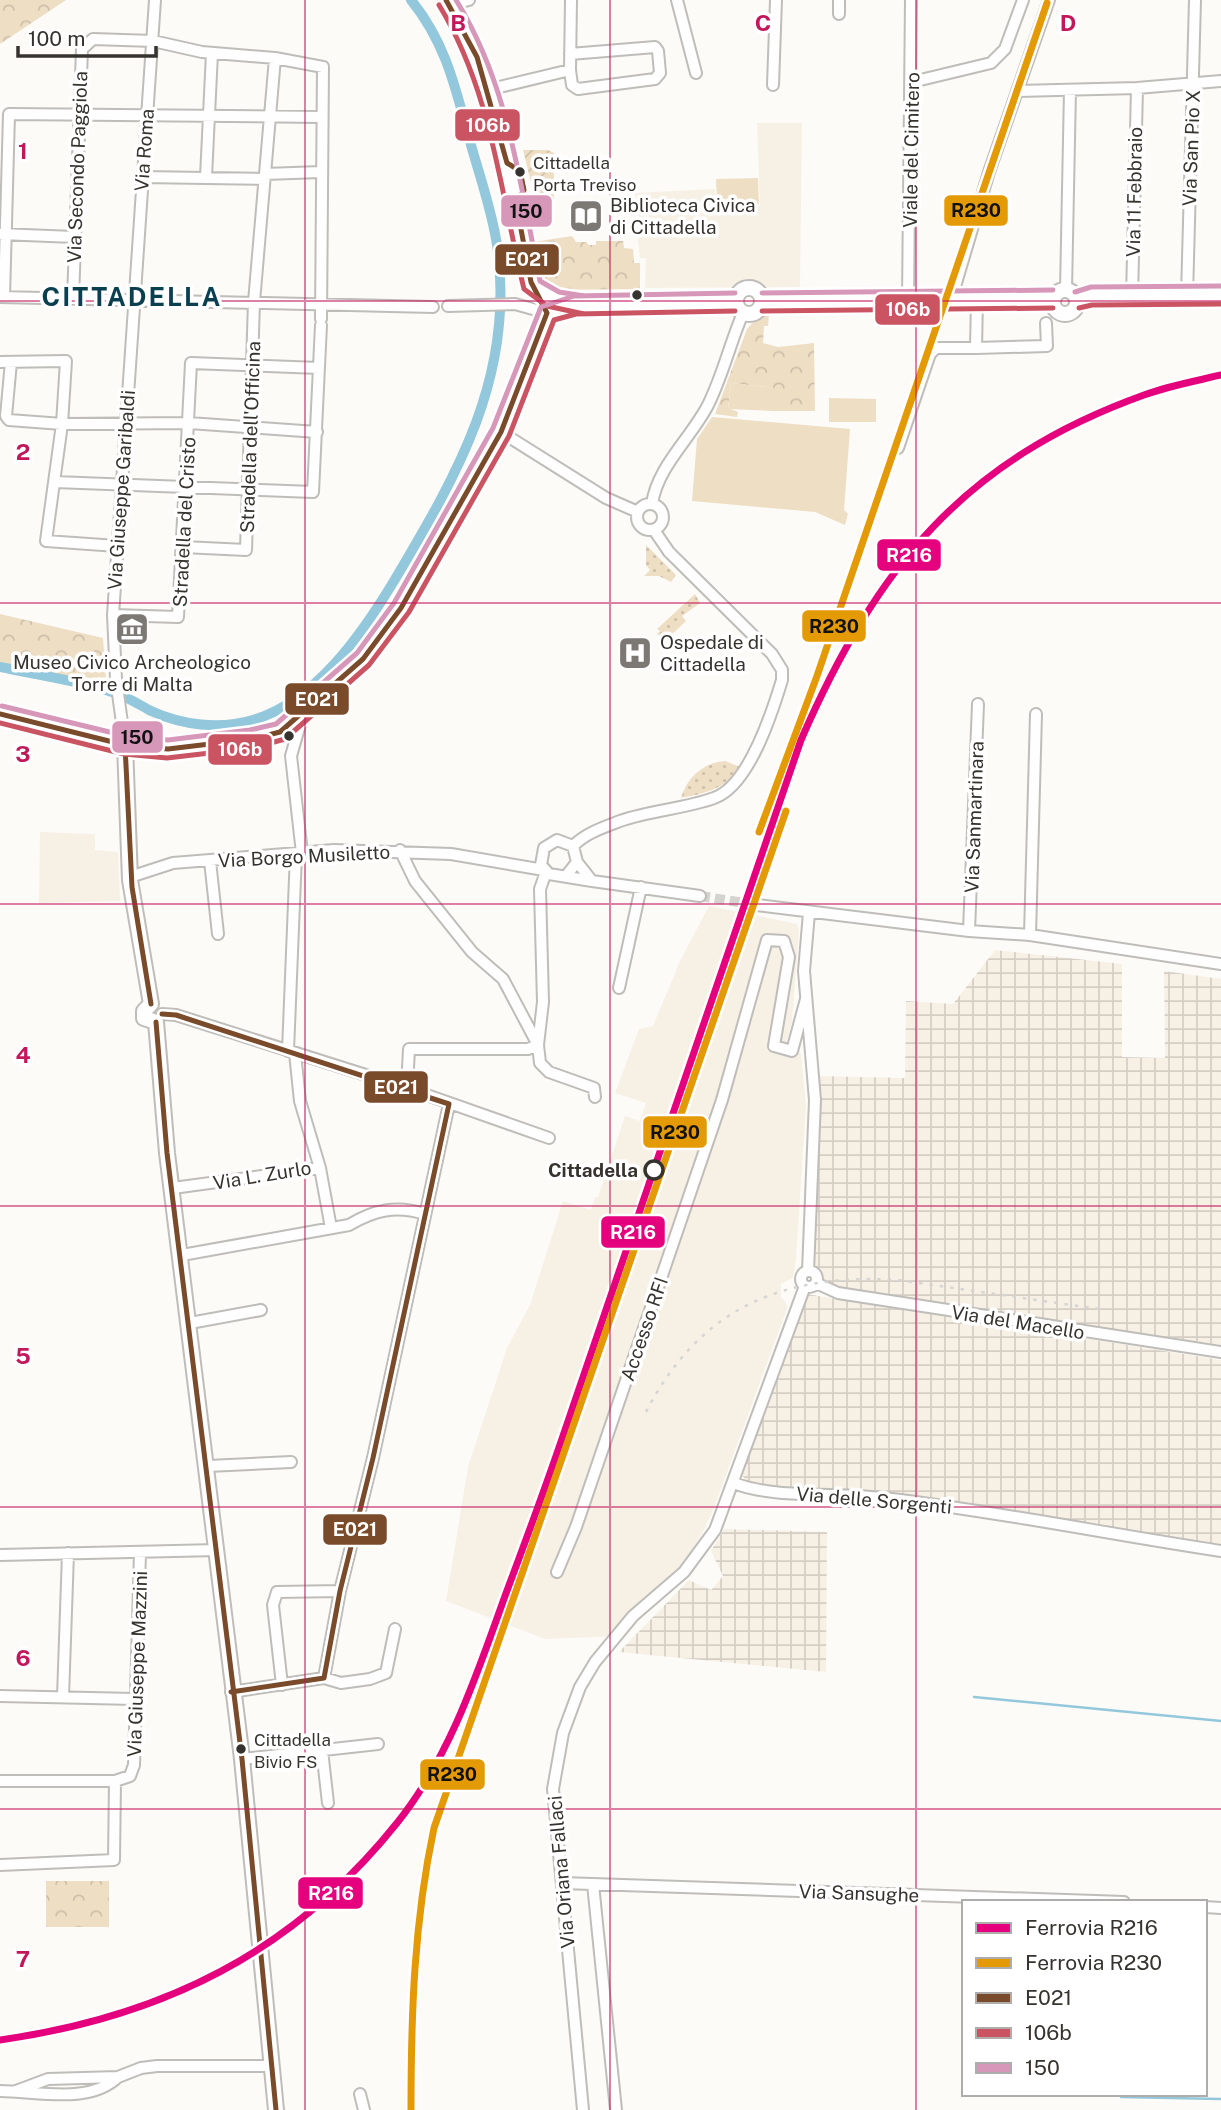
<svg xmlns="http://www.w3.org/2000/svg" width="1221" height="2110" viewBox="0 0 1221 2110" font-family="'Public Sans',sans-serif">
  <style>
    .built { fill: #f7f0e5 }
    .industrial { fill: url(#industrial-grid) }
    .grass { fill: url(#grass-dots) }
    .forest { fill: url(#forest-crowns) }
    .garden { fill: url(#garden-furrows) }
    .pitch { fill: #eedec4 }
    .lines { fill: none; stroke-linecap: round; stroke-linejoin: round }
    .stream { stroke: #93c7db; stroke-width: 2.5 }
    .canal { stroke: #93c7db; stroke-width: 10 }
    .minor-tunnel { stroke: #d5d3d0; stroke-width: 10; stroke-dasharray: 10 5; stroke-linecap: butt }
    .minor-casing { stroke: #bfbdb9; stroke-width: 14 }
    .tertiary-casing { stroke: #bfbdb9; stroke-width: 18 }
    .minor { stroke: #fffefe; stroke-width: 10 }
    .tertiary { stroke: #fffefe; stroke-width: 14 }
    .rail { stroke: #d5d5d3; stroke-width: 2.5; stroke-dasharray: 3.5 7; stroke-linecap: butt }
    .bus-1-casing { stroke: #fff; stroke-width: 10 }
    .bus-2-casing { stroke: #fff; stroke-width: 10 }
    .bus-3-casing { stroke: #fff; stroke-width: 10 }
    .bus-1 { stroke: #7a4b2a; stroke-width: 5 }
    .bus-2 { stroke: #ca5462; stroke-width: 5 }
    .bus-3 { stroke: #d797b9; stroke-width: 5 }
    .rail-1-casing { stroke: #fff; stroke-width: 12 }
    .rail-2-casing { stroke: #fff; stroke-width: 12 }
    .rail-1 { stroke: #e5007d; stroke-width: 7 }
    .rail-2 { stroke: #e49a05; stroke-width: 7 }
    .grid { fill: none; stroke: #c2185b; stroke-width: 2; stroke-opacity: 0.55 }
    .bus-dot { fill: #36332f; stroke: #fff; stroke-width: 2.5 }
    .stop-dot { fill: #fff; stroke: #36332f; stroke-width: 3.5 }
    .labels { text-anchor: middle; stroke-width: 7; stroke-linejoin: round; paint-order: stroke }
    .bus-label { font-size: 17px; fill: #36332f; stroke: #fff; text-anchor: start }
    .street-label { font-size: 19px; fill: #36332f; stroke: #fff }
    .poi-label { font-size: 19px; fill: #36332f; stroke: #fff; text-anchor: start }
    .stop-label { font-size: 19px; font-weight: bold; fill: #36332f; stroke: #fff; text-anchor: end }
    .district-label { font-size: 26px; font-weight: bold; letter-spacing: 2px; fill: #0a3f50; stroke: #fff }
    .grid-label { font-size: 23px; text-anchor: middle; font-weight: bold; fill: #c2185b; stroke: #fff; stroke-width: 7; stroke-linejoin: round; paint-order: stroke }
    .line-badge { stroke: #fff; stroke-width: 2.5 }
    .badge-label { font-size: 19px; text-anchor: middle; font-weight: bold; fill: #fff }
    .pale-badge-label { font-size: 19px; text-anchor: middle; font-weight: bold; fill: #111 }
  </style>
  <defs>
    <pattern id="industrial-grid" width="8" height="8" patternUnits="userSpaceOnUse" patternTransform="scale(1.75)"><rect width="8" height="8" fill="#f7f0e5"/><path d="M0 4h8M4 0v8" fill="none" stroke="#d4cec5"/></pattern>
    <pattern id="grass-dots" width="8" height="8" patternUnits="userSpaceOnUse" patternTransform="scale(1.75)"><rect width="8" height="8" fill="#eedec4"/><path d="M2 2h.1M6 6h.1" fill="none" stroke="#cdbfa9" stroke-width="1.8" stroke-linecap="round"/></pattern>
    <pattern id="forest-crowns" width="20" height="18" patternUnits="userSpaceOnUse" patternTransform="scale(1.75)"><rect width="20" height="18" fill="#eedec4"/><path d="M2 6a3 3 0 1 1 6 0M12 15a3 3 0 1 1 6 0" fill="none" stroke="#cdbfa9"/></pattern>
    <pattern id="garden-furrows" width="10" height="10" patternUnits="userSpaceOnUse" patternTransform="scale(1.75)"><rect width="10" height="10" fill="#eedec4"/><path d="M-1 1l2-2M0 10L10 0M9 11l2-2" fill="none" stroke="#cdbfa9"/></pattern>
  </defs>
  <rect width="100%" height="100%" fill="#fdfbf8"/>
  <path class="built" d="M757 123H802L800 287 645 288 646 258H640L637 232 632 229 639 227 635 193 715 189 716 207 760 206Z
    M40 832 95 834V850L118 852 120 901 39 903Z
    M709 906 797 924 799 932 792 1022 785 1047 801 1053 806 1106 796 1259 793 1278 781 1284V1297L788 1306 715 1505 704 1530 673 1581 620 1636 545 1639 446 1601 468 1467 507 1348 530 1305 563 1201 591 1210 595 1197H598L625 1116 640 1121 646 1103 615 1093 639 1029 653 1026 681 959Z"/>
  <path class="industrial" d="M995 950 1122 964V1057L1165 1058 1164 971 1221 979V1345L845 1290 822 1278 812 1266 820 1076 905 1078 906 1001 953 1004Z
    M806 1294 1221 1360V1550L748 1483 742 1475Z
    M724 1529 827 1532 826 1672 619 1652 689 1580 711 1590 723 1576 711 1551Z"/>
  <path class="grass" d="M646 545 676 575 671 582 659 576H644L650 570 646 565Z
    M695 594 700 603 682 616 686 621 666 640 657 634 660 631 657 629Z
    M725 761 740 767C725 789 706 793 681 798 688 776 703 763 725 761Z"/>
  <path class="forest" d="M0 0H66L0 44Z
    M572 236 576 242H586L589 245H596V241H623L624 248 633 249 634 263H640V289L551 290C535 279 536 260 533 242Z
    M769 314 768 326H764L763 343 778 347 814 343 815 411H774V388L731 383 728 408 738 412 737 417 715 414 747 329 755 320Z
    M0 614 103 638 106 679 112 680 114 688 0 664Z
    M46 1881H109V1927H46Z"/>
  <path class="garden" d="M523 150H548L554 153V200H544L533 190Z"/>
  <path class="pitch" d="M758 178 759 205H717L716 179Z
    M731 383 775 388 774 411 728 409Z
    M829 398 876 399V422H829Z
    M712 417 850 429 844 510 848 514 845 525 815 512 692 501 697 439Z"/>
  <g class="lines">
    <path class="stream" d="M974 1697 1221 1721
      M1121 2097 1221 2099"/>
    <path class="canal" d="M0 667C37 675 76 680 112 692 126 696 138 704 151 711 182 725 219 730 253 720 315 702 362 634 394 581 457 475 516 375 497 245 492 211 480 177 471 145 456 91 447 44 411 0"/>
    <path class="minor-tunnel" d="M700 896 757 905"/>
    <g class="minor-casing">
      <path id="minor" d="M677 0 696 73
        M449 5 469 0
        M839 14V0
        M570 70 572 85 578 89 655 79 660 73 658 51 655 47 570 54
        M912 82 991 63 1005 49 1023 0
        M773 85 776 0
        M487 90 570 70 571 0
        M1018 91 1137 88 1221 81
        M265 174 321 172
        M141 177 264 179
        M206 177 212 53
        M0 234 74 237
        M1066 290 1070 90
        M1187 296 1195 0
        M0 297 433 307
        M4 297 9 114 322 117
        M1132 297 1137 88
        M73 299 82 49 93 39 153 41 202 52 275 58 323 67 321 319
        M951 300 989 172 1049 0
        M908 301 911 0
        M448 306 515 304 547 313
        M976 348 1047 346 1046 323
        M0 362 66 361 62 424 46 541 117 546
        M11 362 6 416 9 420 62 424 189 423 317 432
        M501 432 606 498 638 512
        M898 448 930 354 936 348H976L977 300
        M55 482 313 492 321 325
        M652 504C657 467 691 438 708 405 723 375 730 343 743 313
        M637 517a13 13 0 1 1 26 0a13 13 0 1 1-26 0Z
        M183 547 246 550 254 302 275 58
        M113 615 178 617 191 363 319 368
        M125 745 116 679 113 615 155 0
        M573 846C586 833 602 828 620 821 651 810 684 809 714 798 749 786 772 713 782 680V670L772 654 669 552 654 530
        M400 850 415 881 472 952 503 979 538 1045
        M302 853 291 756 303 714
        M210 861 218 934
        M546 872 540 889 543 1002 538 1045 540 1063 549 1072 594 1088 595 1097
        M133 876 173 863 334 850 451 854 544 870
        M566 876 577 862 573 846 557 840 544 848 541 865 549 874 592 881 577 862
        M592 881 700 896
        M757 905 969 931 1030 935 1221 964
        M969 931 978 704
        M1030 935 1036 714
        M619 988 641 887
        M162 1014 176 1015 407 1088 549 1138
        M288 1051 296 854
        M407 1088 409 1049H528L538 1045
        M320 1168 331 1228
        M173 1188 320 1168 300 1101 295 1053
        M182 1255 349 1225C374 1210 396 1205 425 1214
        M801 1279a8 8 0 1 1 16 0a8 8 0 1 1-16 0Z
        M808 1271 815 1100 804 971 809 913
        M816 1283 838 1293 1221 1352
        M190 1323 261 1310
        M208 1466 291 1462
        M734 1483C773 1499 839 1492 883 1498 996 1511 1108 1534 1221 1551
        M0 1555 218 1550
        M557 1572 576 1527 722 1100 767 940 784 941 789 957 774 1046 792 1051 806 999
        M324 1678 340 1591 373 1458 449 1104
        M282 1685 273 1605 277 1592 340 1591
        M231 1692 324 1678 341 1683 370 1679 386 1673 395 1629
        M0 1696 135 1699
        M63 1697 68 1553
        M322 1750 328 1803
        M242 1759 378 1744
        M0 1781H115
        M0 1865 114 1860 115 1781 130 1776 134 1765 140 1552
        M562 1883 1124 1902
        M593 1884 616 2110
        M1205 1907 1221 1908
        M0 2091C37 2091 89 2105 118 2077
        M16 2091 48 2079 118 2077 141 2068 157 2066H271
        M360 2094 364 2110
        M583 2110 553 1789 563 1733 580 1687 595 1662 633 1616 684 1572 715 1530 805 1286"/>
    </g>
    <g class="tertiary-casing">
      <path id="tertiary" d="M446 0C500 74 512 199 532 286L545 296 573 305
        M736 301a13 13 0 1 1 26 0a13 13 0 1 1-26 0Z
        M1053 302a12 12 0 1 1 24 0a12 12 0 1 1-24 0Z
        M1077 300 1091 296 1221 295
        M762 302 1053 299
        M547 313 575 305 735 302
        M0 714 125 745 168 749 252 739 280 732 363 659 401 608 501 432 547 313 540 294
        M125 745 130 880 151 1004
        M151 1004 144 1011V1018L156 1022
        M156 1022 167 1153 242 1759 276 2110"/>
    </g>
    <use href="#minor" class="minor"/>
    <use href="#tertiary" class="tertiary"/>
    <path class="rail" d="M646 1412C700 1307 784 1273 898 1280L1106 1310"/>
    <g class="bus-1-casing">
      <path id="bus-1" d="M0 714 125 745 168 749 252 739 280 732 363 659 401 608 501 432 547 313 531 282 516 203 524 190 520 171 507 163 477 57 446 0
        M125 745 132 887 151 1004
        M162 1014 176 1015 449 1104 373 1458 340 1591 324 1678 231 1692
        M156 1022 167 1153 242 1759 276 2110"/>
    </g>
    <g class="bus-2-casing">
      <path id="bus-2" d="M439 5C492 92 500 191 524 289L547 306 584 314
        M1079 308 1092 305 1221 304
        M762 311 1053 308
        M0 723 124 754 167 758 253 748 285 739 369 665 409 612 509 436 554 320 576 314 735 311"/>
    </g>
    <g class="bus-3-casing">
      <path id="bus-3" d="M456 0C509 85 520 185 540 281L559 292 584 296
        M1075 292 1091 287 1221 286
        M762 293 1053 290
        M2 706 126 736 168 740 250 730 276 724 357 653 394 603 493 428 541 307 574 296 735 293"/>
    </g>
    <use href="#bus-1" class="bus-1"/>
    <use href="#bus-2" class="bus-2"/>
    <use href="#bus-3" class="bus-3"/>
    <g class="rail-1-casing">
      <path id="rail-1" d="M0 2040C162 2017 293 1953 397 1823 450 1757 477 1674 505 1596 526 1540 547 1483 566 1427 645 1198 721 969 801 740 876 568 963 460 1144 395 1168 386 1196 381 1221 375"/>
    </g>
    <g class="rail-2-casing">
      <path id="rail-2" d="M759 832 817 676 1047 3
        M411 2110C411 2014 414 1922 434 1828L786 811"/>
    </g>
    <use href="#rail-1" class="rail-1"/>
    <use href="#rail-2" class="rail-2"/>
  </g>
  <path class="grid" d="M305 0V2110M610 0V2110M916 0V2110M0 301H1221M0 603H1221M0 904H1221M0 1206H1221M0 1507H1221M0 1809H1221"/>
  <defs>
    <g id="library-square" transform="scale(1.75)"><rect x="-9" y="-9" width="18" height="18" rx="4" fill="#7c7975" stroke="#fff"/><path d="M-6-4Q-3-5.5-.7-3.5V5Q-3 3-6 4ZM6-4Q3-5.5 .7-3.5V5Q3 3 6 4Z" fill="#fff"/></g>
    <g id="museum-square" transform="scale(1.75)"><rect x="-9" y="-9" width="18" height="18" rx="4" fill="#7c7975" stroke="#fff"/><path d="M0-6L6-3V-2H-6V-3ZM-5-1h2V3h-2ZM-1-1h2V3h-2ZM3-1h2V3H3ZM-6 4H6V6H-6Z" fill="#fff"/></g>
    <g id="hospital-square" transform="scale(1.75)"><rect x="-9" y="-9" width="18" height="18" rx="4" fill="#7c7975" stroke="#fff"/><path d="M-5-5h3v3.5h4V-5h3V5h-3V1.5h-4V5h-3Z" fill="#fff"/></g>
  </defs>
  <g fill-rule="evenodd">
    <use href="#library-square" x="586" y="216"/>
    <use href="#museum-square" x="132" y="629"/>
    <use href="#hospital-square" x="635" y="653"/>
  </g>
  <g class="bus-dot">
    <circle cx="520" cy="172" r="6"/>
    <circle cx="637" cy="295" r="6"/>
    <circle cx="289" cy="736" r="6"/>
    <circle cx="241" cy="1749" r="6"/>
  </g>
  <circle class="stop-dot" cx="654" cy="1170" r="9"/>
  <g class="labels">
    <g class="bus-label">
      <text x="533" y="169">Cittadella<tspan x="533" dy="22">Porta Treviso</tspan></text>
      <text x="254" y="1746">Cittadella<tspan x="254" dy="22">Bivio FS</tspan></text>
    </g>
    <g class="street-label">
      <text transform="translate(1191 148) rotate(-88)" y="7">Via San Pio X</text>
      <text transform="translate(144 150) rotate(-86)" y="7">Via Roma</text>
      <text transform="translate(911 150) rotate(-89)" y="7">Viale del Cimitero</text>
      <text transform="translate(77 167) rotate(-88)" y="7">Via Secondo Paggiola</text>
      <text transform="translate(1134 192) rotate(-89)" y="7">Via 11 Febbraio</text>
      <text transform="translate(250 437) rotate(-88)" y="7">Stradella dell'Officina</text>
      <text transform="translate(121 490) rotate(-86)" y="7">Via Giuseppe Garibaldi</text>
      <text transform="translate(184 522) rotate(-87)" y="7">Stradella del Cristo</text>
      <text transform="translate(974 817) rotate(-88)" y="7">Via Sanmartinara</text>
      <text transform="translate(304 856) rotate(-3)" y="7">Via Borgo Musiletto</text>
      <text transform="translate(262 1175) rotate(-9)" y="7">Via L. Zurlo</text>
      <text transform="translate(1018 1322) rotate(9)" y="7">Via del Macello</text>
      <text transform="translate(644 1329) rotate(-71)" y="7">Accesso RFI</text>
      <text transform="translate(874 1500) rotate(5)" y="7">Via delle Sorgenti</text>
      <text transform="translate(137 1664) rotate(-88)" y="7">Via Giuseppe Mazzini</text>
      <text transform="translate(561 1872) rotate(-95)" y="7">Via Oriana Fallaci</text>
      <text transform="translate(859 1893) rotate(2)" y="7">Via Sansughe</text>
    </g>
    <g class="poi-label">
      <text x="610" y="212">Biblioteca Civica<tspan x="610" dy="22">di Cittadella</tspan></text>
      <text x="660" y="649">Ospedale di<tspan x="660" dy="22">Cittadella</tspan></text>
      <text x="132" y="669" text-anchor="middle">Museo Civico Archeologico<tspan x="132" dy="22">Torre di Malta</tspan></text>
    </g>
    <g class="stop-label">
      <text x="638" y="1177">Cittadella</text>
    </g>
    <g class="district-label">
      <text x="132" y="306">CITTADELLA</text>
    </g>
  </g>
  <g class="grid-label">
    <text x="458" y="31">B</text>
    <text x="763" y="31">C</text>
    <text x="1068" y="31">D</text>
    <text x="23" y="159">1</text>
    <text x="23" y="460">2</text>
    <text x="23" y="762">3</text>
    <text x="23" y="1063">4</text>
    <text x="23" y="1364">5</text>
    <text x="23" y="1666">6</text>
    <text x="23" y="1967">7</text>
  </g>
  <g class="line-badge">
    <rect x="454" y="108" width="67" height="34" rx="7" fill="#ca5462"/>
    <rect x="943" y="194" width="66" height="33" rx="7" fill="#e49a05"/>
    <rect x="500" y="194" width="53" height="34" rx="7" fill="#d797b9"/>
    <rect x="494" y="243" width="66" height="33" rx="7" fill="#7a4b2a"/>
    <rect x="874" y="293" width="67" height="33" rx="7" fill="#ca5462"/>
    <rect x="876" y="538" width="66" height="34" rx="7" fill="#e5007d"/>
    <rect x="801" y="609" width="66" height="34" rx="7" fill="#e49a05"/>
    <rect x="284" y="682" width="66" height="34" rx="7" fill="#7a4b2a"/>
    <rect x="111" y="720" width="53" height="34" rx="7" fill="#d797b9"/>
    <rect x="207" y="733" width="66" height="33" rx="7" fill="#ca5462"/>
    <rect x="363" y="1070" width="66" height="34" rx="7" fill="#7a4b2a"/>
    <rect x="642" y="1115" width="66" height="34" rx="7" fill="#e49a05"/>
    <rect x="600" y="1215" width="66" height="34" rx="7" fill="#e5007d"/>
    <rect x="322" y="1513" width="66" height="33" rx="7" fill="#7a4b2a"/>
    <rect x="419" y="1758" width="67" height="33" rx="7" fill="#e49a05"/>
    <rect x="297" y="1876" width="67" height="34" rx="7" fill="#e5007d"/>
  </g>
  <g class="badge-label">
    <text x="488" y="132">106b</text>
    <text x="527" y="266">E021</text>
    <text x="908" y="316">106b</text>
    <text x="909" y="562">R216</text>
    <text x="317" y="706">E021</text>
    <text x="240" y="756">106b</text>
    <text x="396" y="1094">E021</text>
    <text x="633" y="1239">R216</text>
    <text x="355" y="1536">E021</text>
    <text x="331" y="1900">R216</text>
  </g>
  <g class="pale-badge-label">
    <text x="976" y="217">R230</text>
    <text x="526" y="218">150</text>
    <text x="834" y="633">R230</text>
    <text x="137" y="744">150</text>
    <text x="675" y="1139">R230</text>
    <text x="452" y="1781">R230</text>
  </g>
  <rect x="962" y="1900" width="245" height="196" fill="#ffffff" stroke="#afadac" stroke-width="2"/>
  <rect x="976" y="1923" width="35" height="10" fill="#e5007d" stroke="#afadac" stroke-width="2"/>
  <text x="1025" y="1935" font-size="21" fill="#36332f">Ferrovia R216</text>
  <rect x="976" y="1958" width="35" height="10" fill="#e49a05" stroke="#afadac" stroke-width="2"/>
  <text x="1025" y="1970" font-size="21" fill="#36332f">Ferrovia R230</text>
  <rect x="976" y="1993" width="35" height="10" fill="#7a4b2a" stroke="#afadac" stroke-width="2"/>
  <text x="1025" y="2005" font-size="21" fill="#36332f">E021</text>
  <rect x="976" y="2028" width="35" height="10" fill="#ca5462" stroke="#afadac" stroke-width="2"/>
  <text x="1025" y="2040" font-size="21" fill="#36332f">106b</text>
  <rect x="976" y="2063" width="35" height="10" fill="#d797b9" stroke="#afadac" stroke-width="2"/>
  <text x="1025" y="2075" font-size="21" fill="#36332f">150</text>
  <path d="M18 46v10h138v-10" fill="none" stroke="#36332f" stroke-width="3.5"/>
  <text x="28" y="46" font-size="21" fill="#36332f" stroke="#ffffff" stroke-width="5" paint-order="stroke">100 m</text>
</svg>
